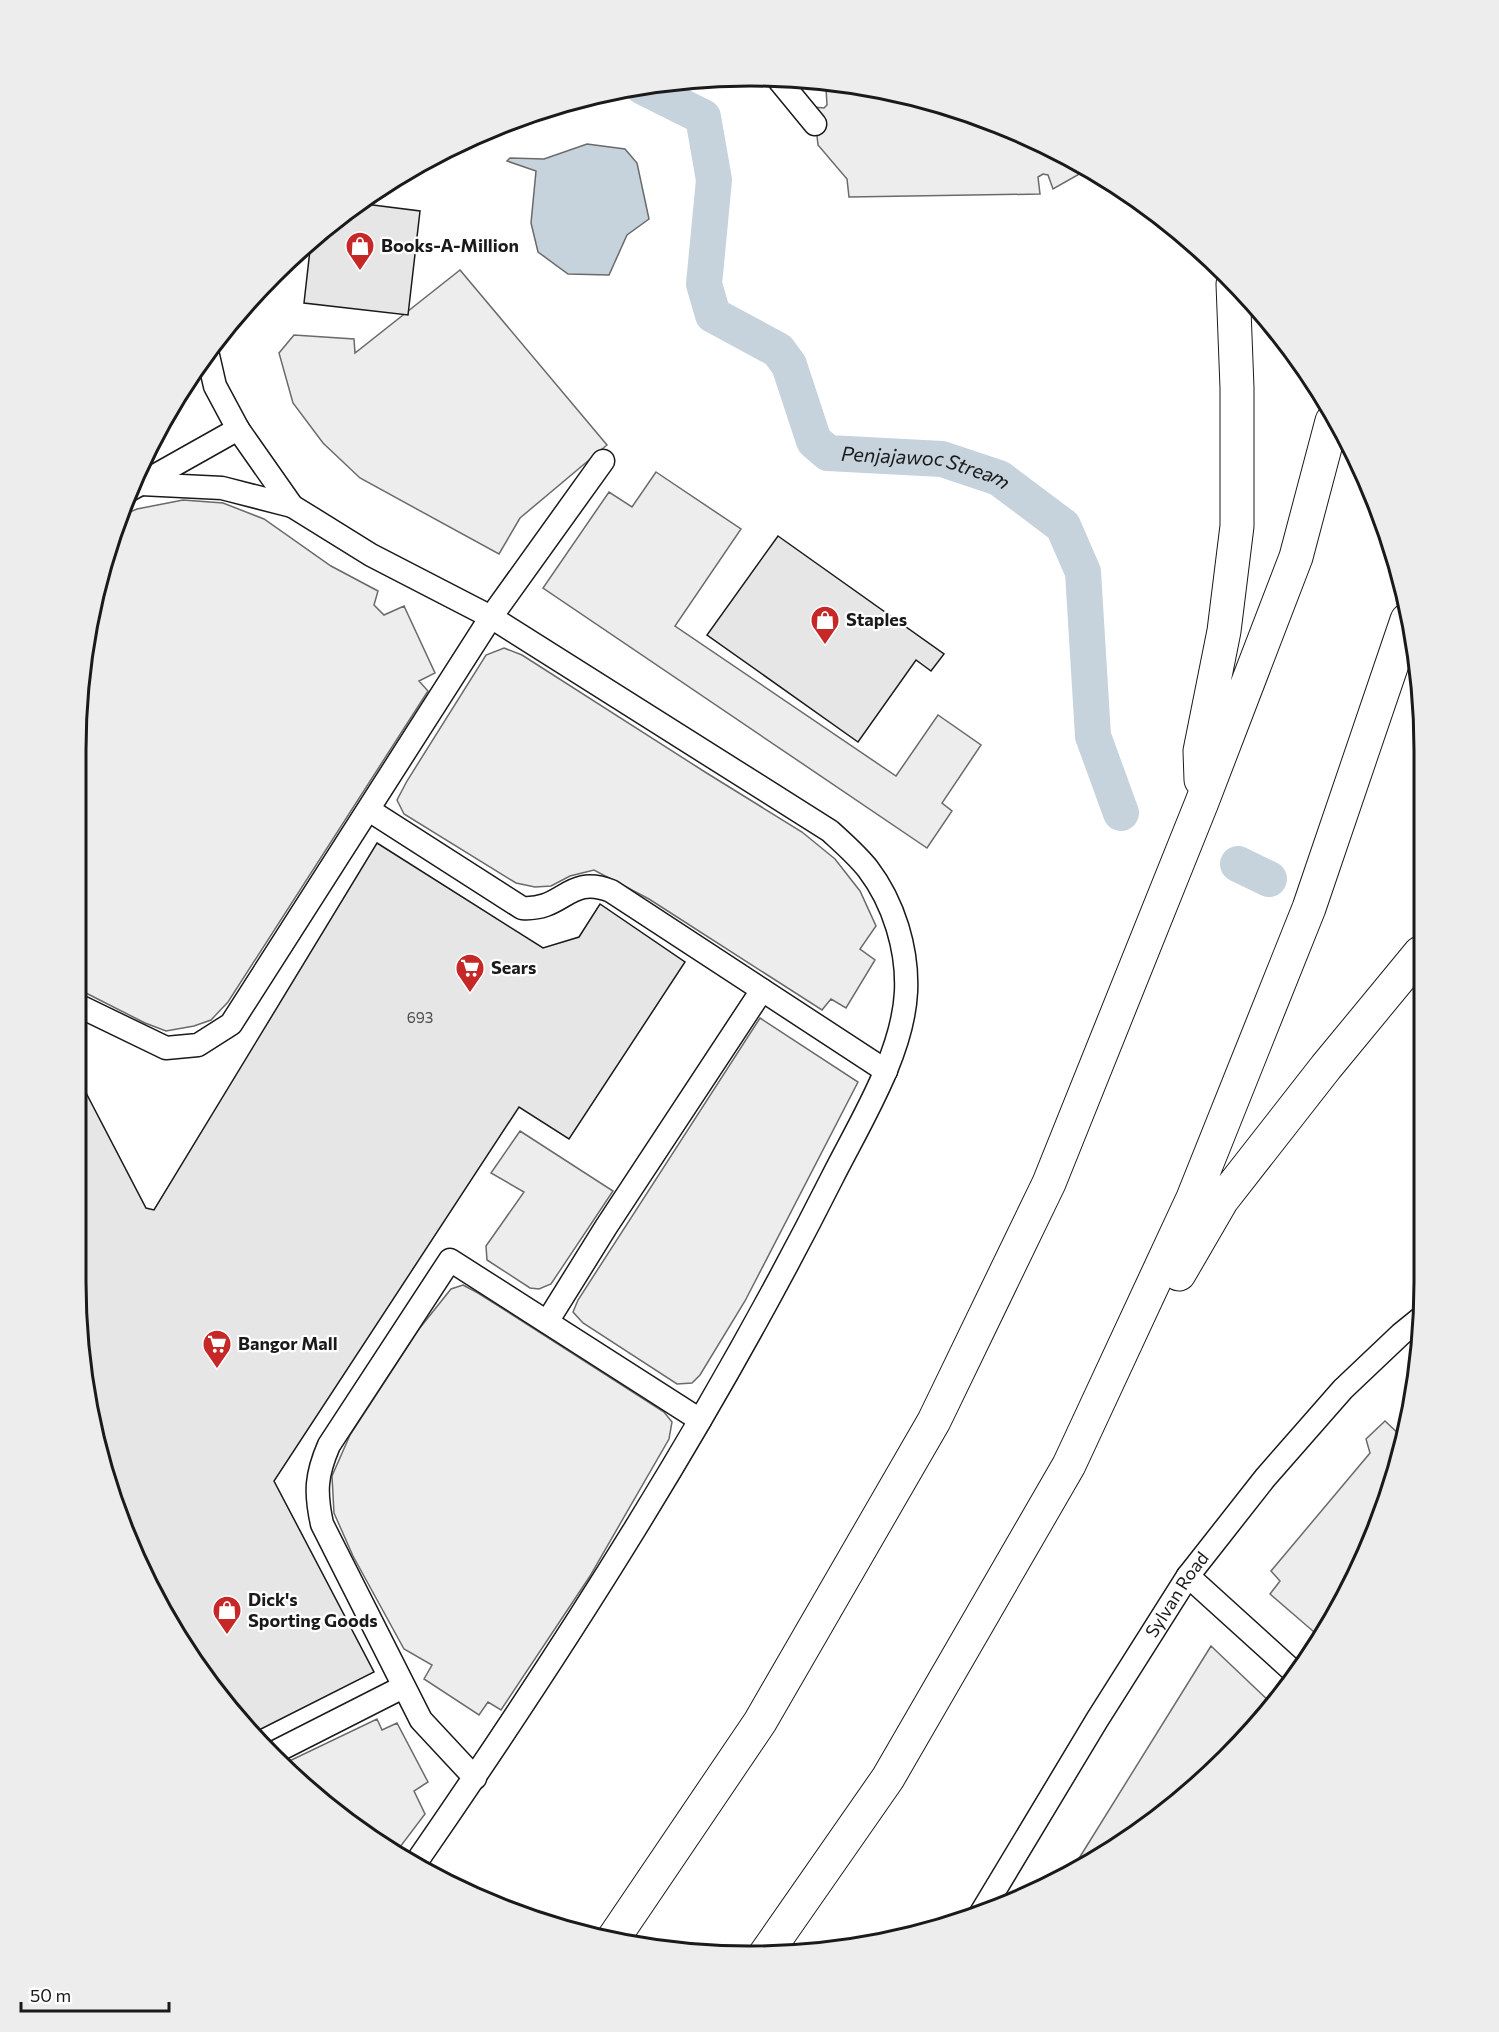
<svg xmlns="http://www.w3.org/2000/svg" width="1499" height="2032" viewBox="0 0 1499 2032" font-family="Commissioner,sans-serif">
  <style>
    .parking { fill: #ededed; stroke: #6a6a6a; stroke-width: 1.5 }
    .water { fill: #c6d2dc; stroke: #6a6a6a; stroke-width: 1.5 }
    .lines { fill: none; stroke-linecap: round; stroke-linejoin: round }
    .river { stroke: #c6d2dc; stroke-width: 36 }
    .building { fill: #e6e6e6; stroke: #1a1a1a; stroke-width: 1.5 }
    .minor-casing { stroke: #1a1a1a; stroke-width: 25 }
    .highway-casing { stroke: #1a1a1a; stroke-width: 35 }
    .minor { stroke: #fff; stroke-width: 22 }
    .highway { stroke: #fff; stroke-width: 33 }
    .labels { text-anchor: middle; stroke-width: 4.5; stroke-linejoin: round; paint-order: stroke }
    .number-label { font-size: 15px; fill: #4d4d4d }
    .poi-label { font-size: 18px; font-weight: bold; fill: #1a1a1a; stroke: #fff; text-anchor: start }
    .street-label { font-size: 18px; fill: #1a1a1a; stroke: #fff }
    .water-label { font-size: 20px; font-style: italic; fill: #1a1a1a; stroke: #fff }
    .rim { fill: none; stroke: #1a1a1a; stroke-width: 3 }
  </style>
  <rect width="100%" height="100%" fill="#fff"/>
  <path class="parking" d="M866 87 966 111 1090 168 1053 189 1048 175 1043 174 1038 177 1040 194 849 197 847 179 818 145 814 107 824 108 827 105 826 88Z
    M460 270 607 445 520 518 499 554 360 478 323 443 293 403 279 353 294 335 354 339 355 353Z
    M656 472 741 529 675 626 896 776 938 715 981 745 942 803 952 811 927 848 543 588 609 492 632 507Z
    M183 500 223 503 264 519 331 566 378 591 374 605 384 615 404 606 435 673 419 681 428 691 228 1002 211 1020 194 1026 166 1031 145 1023 82 991 75 985V749L98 575 118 517 137 509Z
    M504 648 522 655 705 772 802 832 835 859 860 891 876 926 860 949 875 960 846 1008 831 999 822 1010 649 899 594 870 570 876 551 886 535 887 516 883 404 814 397 800 407 781 486 655Z
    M760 1018 858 1082 745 1301 700 1375 692 1383 677 1384 583 1323 573 1312 578 1300Z
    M520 1131 613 1191 551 1284 539 1289 530 1288 487 1260 486 1246 524 1192 491 1173Z
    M463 1285 478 1293 664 1412 672 1422 669 1439 590 1576 501 1710 488 1702 479 1715 424 1679 432 1665 404 1649 353 1556 334 1513 332 1476 350 1435 419 1329 451 1289Z
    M1385 1421 1401 1436 1388 1499 1334 1619 1321 1638 1270 1594 1280 1581 1271 1571 1370 1453 1366 1439Z
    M1211 1646 1273 1705 1257 1727 1160 1817 1073 1868Z
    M377 1719 382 1730 397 1723 428 1782 414 1791 425 1814 397 1851 305 1789 283 1764Z"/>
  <path class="water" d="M587 144 625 149 637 163 649 219 627 235 609 275 568 274 538 252 531 223 536 171 507 161 510 158 544 159Z"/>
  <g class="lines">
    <g class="river">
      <path id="s1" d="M643 87 703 117 714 180 704 284 713 315 778 350 789 365 814 441 828 453 942 459 999 478 1063 526 1083 572 1093 736 1121 813"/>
      <path d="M1238 864 1269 879"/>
    </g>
  </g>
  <path class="building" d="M357 203 420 211 408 315 304 303 311 241 339 215Z
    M778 536 944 654 931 671 916 660 858 742 707 635Z
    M377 843 543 948 579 937 600 904 685 962 569 1139 519 1107 274 1481 374 1672 255 1732 188 1657 144 1581 98 1457 75 1282V1093L84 1089 146 1208 154 1210Z"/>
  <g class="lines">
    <g class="minor-casing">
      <g id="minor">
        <path d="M778 79 815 124"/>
        <path d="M207 351 215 386 238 429 292 506 371 555 491 617 830 831C843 843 857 855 868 869 894 903 908 950 906 992 903 1055 859 1124 831 1180 711 1418 567 1644 415 1864"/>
        <path d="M141 484 222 488 292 506"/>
        <path d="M126 492 238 429"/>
        <path d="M369 810 522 908C564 911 568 874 611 891L886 1071"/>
        <path d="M75 1004 166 1048 198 1045 231 1024 491 617 603 461"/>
        <path d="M547 1322 606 1227 762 990"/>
        <path d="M1188 1576 1295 1673"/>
        <path d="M273 1753 403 1687"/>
        <path d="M475 1778 421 1720 322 1524C315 1492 316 1475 329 1445L450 1260 700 1420"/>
        <path id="s2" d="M981 1913 1097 1720 1188 1576 1265 1478 1343 1389 1401 1334 1422 1317"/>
      </g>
    </g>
    <g class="highway-casing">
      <path id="highway" d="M1201 780 1200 751 1224 631 1237 526V388L1233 284
        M1179 1274 1222 1200 1326 1067 1420 953
        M611 1942 760 1722 934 1421 1049 1183 1202 802 1296 557 1332 421
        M764 1956 888 1778 1069 1465 1193 1198 1309 908 1407 620"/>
    </g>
    <use href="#minor" class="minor"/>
    <use href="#highway" class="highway"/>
  </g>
  <defs>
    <g id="shop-pin" transform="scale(1.5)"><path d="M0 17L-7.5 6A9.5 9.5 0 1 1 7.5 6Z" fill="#c62828" stroke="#fff"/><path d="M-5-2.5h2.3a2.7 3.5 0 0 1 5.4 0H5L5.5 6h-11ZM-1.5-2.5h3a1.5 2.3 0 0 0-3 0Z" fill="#fff"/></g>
    <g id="supermarket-pin" transform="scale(1.5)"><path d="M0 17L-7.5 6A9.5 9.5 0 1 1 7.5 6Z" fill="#c62828" stroke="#fff"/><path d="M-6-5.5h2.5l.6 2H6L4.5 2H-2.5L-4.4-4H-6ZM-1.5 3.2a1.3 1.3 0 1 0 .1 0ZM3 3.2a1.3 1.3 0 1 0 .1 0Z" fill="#fff"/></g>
  </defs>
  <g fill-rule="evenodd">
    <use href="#shop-pin" x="360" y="246"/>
    <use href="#shop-pin" x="825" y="620"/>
    <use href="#supermarket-pin" x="470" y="968"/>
    <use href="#supermarket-pin" x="217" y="1344"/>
    <use href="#shop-pin" x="227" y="1610"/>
  </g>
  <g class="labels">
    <g class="number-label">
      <text x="420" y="1023">693</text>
    </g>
    <g class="poi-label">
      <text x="381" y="252">Books-A-Million</text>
      <text x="846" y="626">Staples</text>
      <text x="491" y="974">Sears</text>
      <text x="238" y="1350">Bangor Mall</text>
      <text x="248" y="1606">Dick's<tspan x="248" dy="21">Sporting Goods</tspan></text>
    </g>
    <g class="street-label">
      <text dy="6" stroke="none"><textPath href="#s2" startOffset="374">Sylvan Road</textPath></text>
    </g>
    <g class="water-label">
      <text dy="7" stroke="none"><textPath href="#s1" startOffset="558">Penjajawoc Stream</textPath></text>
    </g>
  </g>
  <path d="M0 0H1499V2032H0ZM750 86H750A664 664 0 0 1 1414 750V1282A664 664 0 0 1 750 1946H750A664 664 0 0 1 86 1282V750A664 664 0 0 1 750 86Z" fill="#ededed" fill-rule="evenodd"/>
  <path class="rim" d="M750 86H750A664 664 0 0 1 1414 750V1282A664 664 0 0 1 750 1946H750A664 664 0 0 1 86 1282V750A664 664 0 0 1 750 86Z"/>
  <path d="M21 2002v9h148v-9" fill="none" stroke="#1a1a1a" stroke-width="3"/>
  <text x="30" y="2002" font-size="18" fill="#1a1a1a" stroke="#ffffff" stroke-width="4.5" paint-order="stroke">50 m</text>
</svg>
